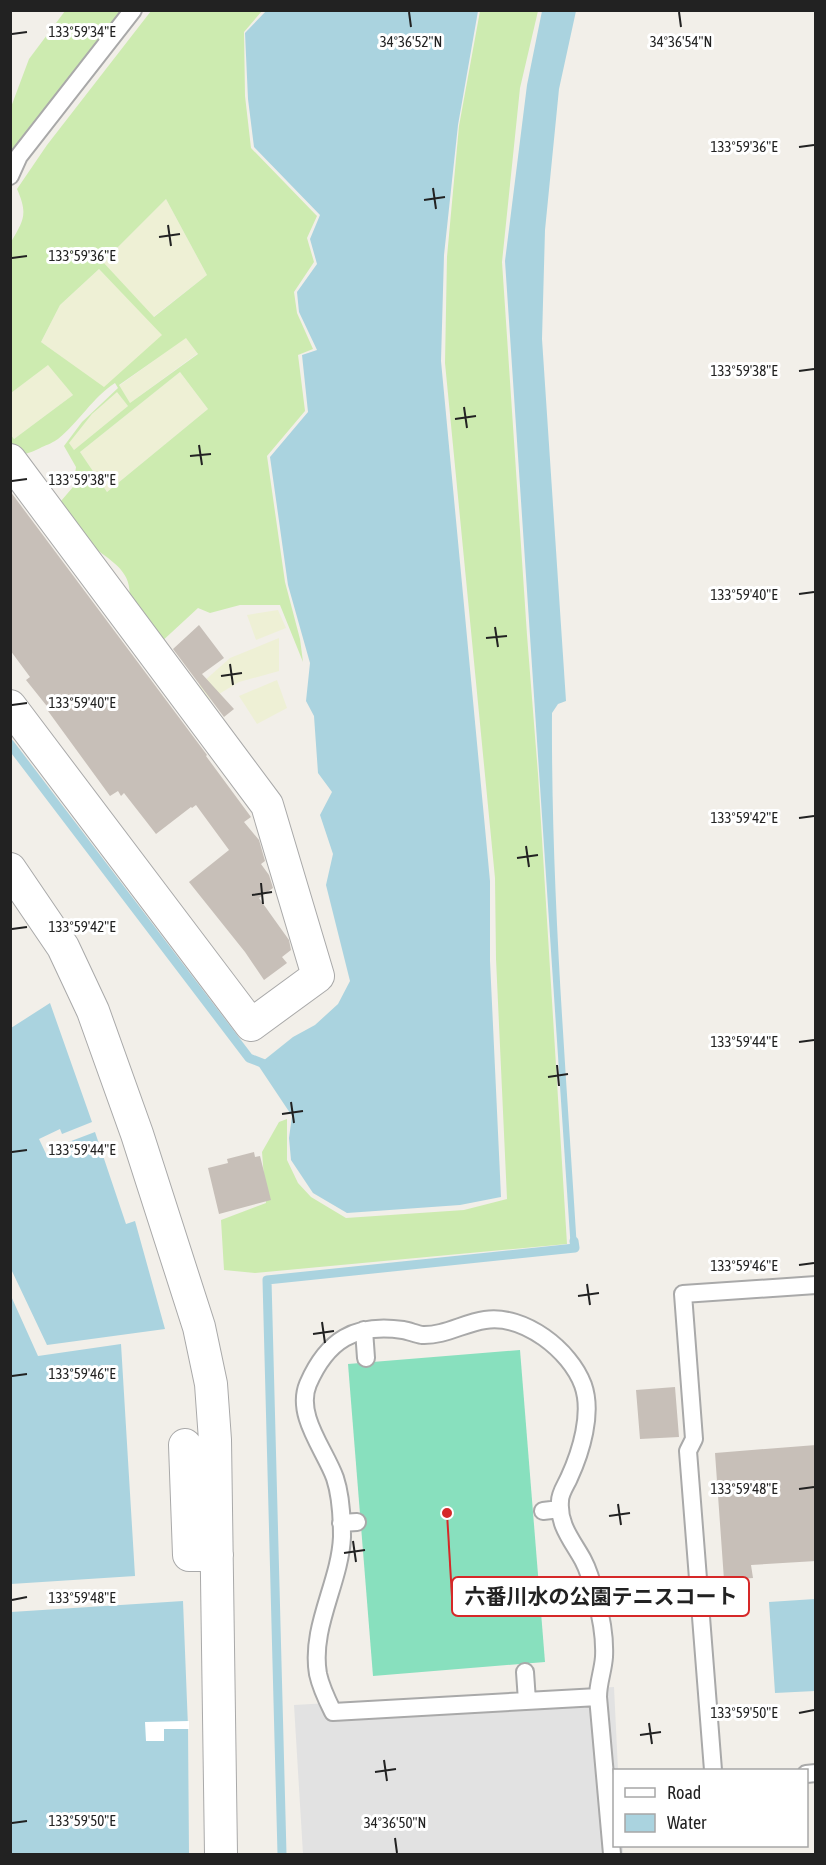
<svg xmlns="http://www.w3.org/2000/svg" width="826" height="1865" viewBox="0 0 826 1865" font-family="'Asap Condensed','Noto Sans JP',sans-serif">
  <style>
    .farmland { fill: #eef0d5 }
    .grass { fill: #cdebb0; fill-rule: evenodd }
    .pitch { fill: #88e0be }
    .parking { fill: #e2e2e2 }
    .water { fill: #aad3df }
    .pier { fill: #fff }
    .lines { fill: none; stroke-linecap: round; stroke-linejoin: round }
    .stream { stroke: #aad3df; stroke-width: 9 }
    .building { fill: #c7bfb8 }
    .service-casing { stroke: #a9a9a9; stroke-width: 20 }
    .minor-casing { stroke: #a9a9a9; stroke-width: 34 }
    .service { stroke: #fff; stroke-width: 16 }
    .minor { stroke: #fff; stroke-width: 32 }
    .ticks { fill: none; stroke: #222; stroke-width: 2 }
    .ticks-label { font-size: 15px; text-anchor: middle; fill: #222; stroke: #fff; stroke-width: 6; stroke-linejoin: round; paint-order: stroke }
    .leader { fill: none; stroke: #d62828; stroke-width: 2 }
    .callout-dot { fill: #d62828; stroke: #fff; stroke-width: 2 }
    .callout { fill: #fff; stroke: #d62828; stroke-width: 2 }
    .callout-label { font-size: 21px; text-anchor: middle; font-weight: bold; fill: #222 }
  </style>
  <rect width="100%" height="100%" fill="#f2efe9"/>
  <path class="farmland" d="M166 199 207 275 153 317 103 262Z
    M99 269 163 335 104 388 41 342 60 305Z
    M186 337 198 353 130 403 119 386Z
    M48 364 73 395 14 439 11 435V393Z
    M180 372 208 409 107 492 80 452Z
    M117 391 128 406 74 450 68 443 92 414Z
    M278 610 286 628 256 640 247 615Z
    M279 638V671L239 682 204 703 194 690 230 658Z
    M277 680 287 708 257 724 239 696Z"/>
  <path class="grass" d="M65 11H125L11 159V107L29 59Z
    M151 11H262L244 32 245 96 251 148 317 216 307 238 314 262 294 292 297 313 313 349 298 355 305 411 267 456 285 582 300 639 303 662 280 605H240L210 613 198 608 159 644 128 607C136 572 114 564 91 545 78 534 67 520 55 508L73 487 76 467 64 446 82 422 118 388 115 383C93 397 79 422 58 439 54 442 47 445 42 447 25 456 11 460 11 435L14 439 73 395 48 365 11 393V242C24 220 28 214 17 189L47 145ZM166 199 207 275 154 317 103 262ZM99 269 162 335 104 387 41 342 60 305ZM186 338 198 354 130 403 119 385ZM180 372 208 409 107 492 80 452ZM117 392 128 406 74 450 69 443 92 414Z
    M480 11H538L520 88 502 262 527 635 538 774 567 1244 255 1273 224 1270 221 1220 266 1203 262 1152 279 1122 287 1119V1160L298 1183 311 1197 346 1218 464 1210 507 1199 496 959 495 878 445 363 447 257 459 126Z"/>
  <path class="pitch" d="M520 1350 545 1662 373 1676 348 1364Z"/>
  <path class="parking" d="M614 1687 618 1770H614V1846H623V1854H303L294 1705Z"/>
  <path class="water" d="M267 10 478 11 458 125 444 255 441 361 490 881V961L501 1197 460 1205 347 1213 313 1193 291 1160 289 1138 292 1116 258 1065 293 1037 315 1025 338 1004 350 981 326 885 333 854 320 815 332 792 318 773 314 716 306 701 310 663 288 585 270 457 308 412 302 355 317 350 299 312 297 292 317 264 310 239 320 215 254 147 248 99 245 33Z
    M542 11H576L559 89 545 230 542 339 566 701 558 704 552 713C551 892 566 1070 577 1249L571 1251 505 261 527 85Z
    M50 1003 92 1122 62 1134 60 1129 39 1139 47 1156 67 1147 66 1143 95 1132 126 1224 135 1221 165 1329 47 1345 11 1269V1028Z
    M11 1296 38 1356 121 1344 135 1576 11 1584Z
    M815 1599V1691L775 1693 769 1602Z
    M183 1601 188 1727 189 1854H11V1612Z"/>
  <path class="pier" d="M189 1721V1729H164V1741H146L145 1722Z"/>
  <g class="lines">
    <path class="stream" d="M10 744 249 1058 272 1067
      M282 1854 267 1280 575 1248 574 1241"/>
  </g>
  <path class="building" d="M10 491 207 755 206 756 251 817 244 822 259 840 265 861 261 864 269 875 273 888 259 898 289 940 291 950 282 957 287 963 264 980 245 952 189 882 229 850 196 805 192 808 191 807 156 834 124 793 121 796 118 791 110 796 48 711 50 710 26 680 30 677 10 650Z
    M199 625 224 658 202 674 234 709 224 717 173 649Z
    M254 1152 255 1157 260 1156 271 1200 219 1214 208 1168 228 1163 227 1159Z
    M675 1387 679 1437 640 1439 636 1390Z
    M816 1445V1561L751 1565 753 1578 724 1580 715 1453Z"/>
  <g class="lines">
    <g class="service-casing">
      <path id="service" d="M10 176 19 156 133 10
        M364 1330 366 1358
        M543 1511 560 1509
        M341 1523 357 1522
        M525 1672 527 1701
        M598 1697 333 1712C327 1700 321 1688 318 1674 310 1627 340 1583 342 1537 342 1518 341 1496 335 1478 325 1450 295 1415 308 1384 327 1340 355 1323 403 1330 409 1331 416 1334 422 1335 444 1336 464 1323 485 1320 524 1314 570 1350 583 1385 593 1413 581 1452 569 1478 566 1485 560 1493 560 1501 558 1525 572 1540 583 1560 589 1571 593 1586 596 1598 601 1616 605 1638 604 1657 603 1671 598 1683 598 1697L612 1854
        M713 1770 688 1451 694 1439 683 1294 816 1285
        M806 1774 816 1773"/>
    </g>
    <g class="minor-casing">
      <path id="minor" d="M10 460 267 805 318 976 251 1025 10 706
        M10 869 63 947 93 1011 137 1134 199 1327 211 1384 215 1440 221 1854
        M185 1445 189 1555H217"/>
    </g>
    <use href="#service" class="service"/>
    <use href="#minor" class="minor"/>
  </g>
  <path class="ticks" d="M409 12 411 27M679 12 681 27M12 34 27 32M799 147 814 145M433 188 436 209M424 200 445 197M168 225 171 246M159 237 180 234M12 258 27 256M799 371 814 369M464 407 467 428M455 419 476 416M199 445 202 465M190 456 211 454M12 481 27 479M799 594 814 592M495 627 498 647M486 638 507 636M230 664 233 685M221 676 242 673M12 705 27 703M799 818 814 816M526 846 529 867M517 858 538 855M261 883 263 904M252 895 272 892M12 929 27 927M799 1042 814 1040M557 1065 559 1086M548 1077 568 1074M291 1102 294 1123M282 1114 303 1111M12 1152 27 1150M799 1265 814 1263M587 1284 590 1305M578 1296 599 1293M322 1322 325 1343M313 1334 334 1331M12 1376 27 1374M799 1489 814 1487M618 1504 621 1525M609 1516 630 1513M353 1541 356 1562M344 1553 365 1550M12 1600 27 1597M799 1713 814 1710M649 1723 652 1744M640 1735 661 1732M384 1760 387 1781M375 1772 396 1769M12 1823 27 1821M395 1838 397 1853"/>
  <g class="ticks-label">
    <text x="82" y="37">133°59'34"E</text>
    <text x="411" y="47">34°36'52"N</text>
    <text x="681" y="47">34°36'54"N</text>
    <text x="744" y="152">133°59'36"E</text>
    <text x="82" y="261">133°59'36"E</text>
    <text x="744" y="376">133°59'38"E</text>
    <text x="82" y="485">133°59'38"E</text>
    <text x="744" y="600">133°59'40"E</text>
    <text x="82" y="708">133°59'40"E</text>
    <text x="744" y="823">133°59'42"E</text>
    <text x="82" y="932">133°59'42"E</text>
    <text x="744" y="1047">133°59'44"E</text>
    <text x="82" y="1155">133°59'44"E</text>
    <text x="744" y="1271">133°59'46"E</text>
    <text x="82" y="1379">133°59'46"E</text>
    <text x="744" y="1494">133°59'48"E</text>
    <text x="82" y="1603">133°59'48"E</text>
    <text x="744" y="1718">133°59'50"E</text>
    <text x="82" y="1826">133°59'50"E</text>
    <text x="395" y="1828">34°36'50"N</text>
  </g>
  <path class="leader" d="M447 1513L452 1597"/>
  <circle class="callout-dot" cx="447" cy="1513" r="6"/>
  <rect class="callout" x="452" y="1577" width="297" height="39" rx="6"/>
  <g class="callout-label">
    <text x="601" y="1604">六番川水の公園テニスコート</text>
  </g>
  <rect width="826" height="1865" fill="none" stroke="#222222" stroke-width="24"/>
  <rect x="613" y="1769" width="195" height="78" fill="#ffffff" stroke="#a7a7a7" stroke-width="1.5"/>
  <rect x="625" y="1788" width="30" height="9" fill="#ffffff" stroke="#a7a7a7" stroke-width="1.5"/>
  <text x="667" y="1799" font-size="18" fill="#222222">Road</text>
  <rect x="625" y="1814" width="30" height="18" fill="#aad3df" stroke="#a7a7a7" stroke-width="1.5"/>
  <text x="667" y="1829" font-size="18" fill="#222222">Water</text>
</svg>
